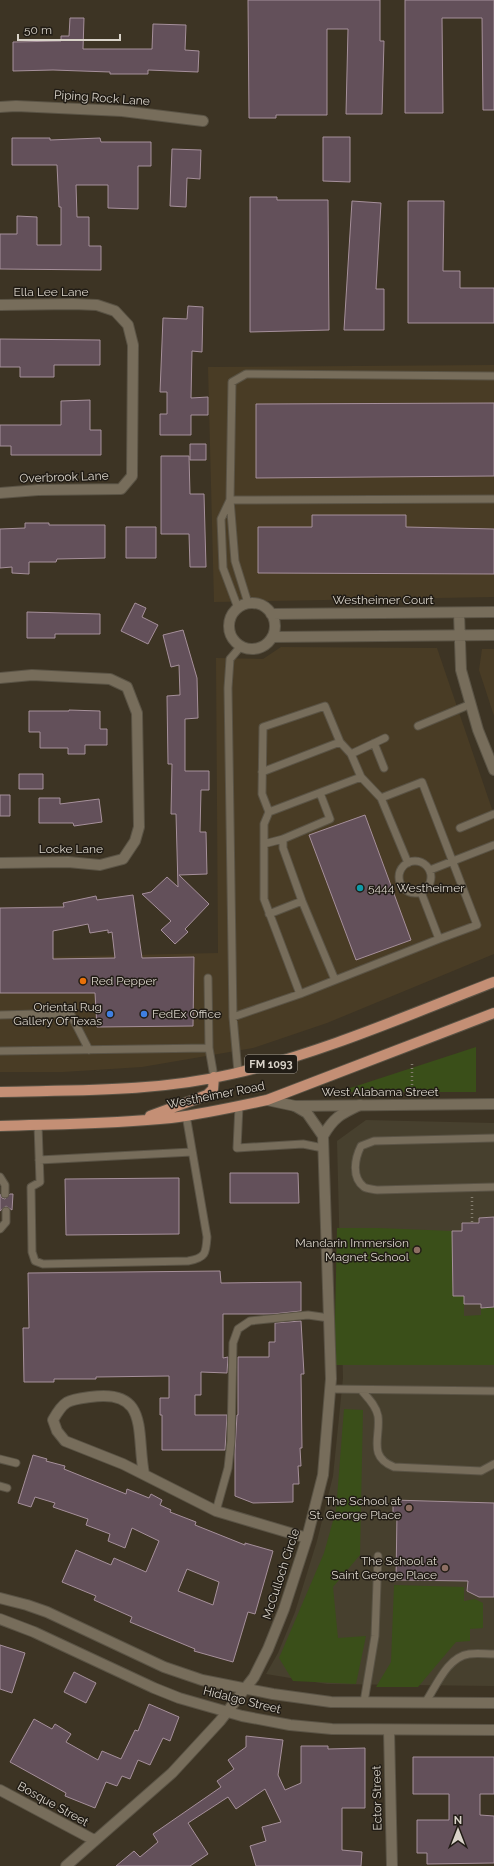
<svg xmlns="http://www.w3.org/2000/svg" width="494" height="1866" viewBox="0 0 494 1866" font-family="Raleway,sans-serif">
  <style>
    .built { fill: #493c25 }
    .education { fill: #47402e }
    .green { fill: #3a4f19 }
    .building { fill: #63505a; stroke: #a6909b; fill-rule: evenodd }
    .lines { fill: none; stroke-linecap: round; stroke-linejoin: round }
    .service-casing { stroke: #5a5345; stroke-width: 9 }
    .minor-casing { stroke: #5a5345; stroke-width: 12 }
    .tertiary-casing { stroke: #5a5345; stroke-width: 12 }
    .primary-casing { stroke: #5a5345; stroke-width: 12 }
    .path { stroke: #847d6f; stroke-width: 2.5; stroke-dasharray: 1 3; stroke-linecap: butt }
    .service { stroke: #776d5b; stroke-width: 7 }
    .minor { stroke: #776d5b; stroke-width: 10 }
    .tertiary { stroke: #776d5b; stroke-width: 10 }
    .primary { stroke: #c48f75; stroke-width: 10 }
    .culture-dot { fill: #0f9aa8; stroke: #211c15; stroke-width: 1.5 }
    .food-dot { fill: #e8710a; stroke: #211c15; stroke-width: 1.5 }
    .shop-dot { fill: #3f7fe0; stroke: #211c15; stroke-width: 1.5 }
    .education-dot { fill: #8d6e63; stroke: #211c15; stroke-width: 1.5 }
    .labels { text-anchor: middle; stroke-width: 3; stroke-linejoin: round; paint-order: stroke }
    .shield { fill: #211c15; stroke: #a29c93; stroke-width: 1 }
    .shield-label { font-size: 11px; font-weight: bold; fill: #d9d3c9 }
    .street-label { font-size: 12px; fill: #d9d3c9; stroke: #211c15 }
    .poi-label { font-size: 12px; fill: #d9d3c9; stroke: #211c15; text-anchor: end }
  </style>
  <rect width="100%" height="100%" fill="#3d3424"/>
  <path class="built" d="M494 365V597L214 602 208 367Z
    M281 647 437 648 494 815V954L327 1023 253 1048 142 1067 63 1072H0V958L218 953 216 658 263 659Z
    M482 649H494V716L479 670Z"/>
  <path class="education" d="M366 1120 494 1123V1686L327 1684 266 1674 278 1653 295 1612 317 1541 333 1476 343 1378 337 1141Z"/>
  <path class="green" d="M476 1047V1092H338Z
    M337 1228H378L452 1231 453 1296H464V1316L481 1315V1308L494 1307V1365H334Z
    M344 1409 363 1410 360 1555 333 1587 338 1638 366 1636 356 1684 293 1681 279 1658 324 1553 336 1510Z
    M394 1585 464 1587V1601L475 1599 483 1603V1628L470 1629V1641L456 1642 418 1687H376L391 1662Z"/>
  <path class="building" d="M248 0H380V41H384L382 114H346L348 29H327V115H276V118H249Z
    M405 0H494V110H483L482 18H442L443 113H405Z
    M70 18H84L83 49H152L153 24 186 25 185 50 199 51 198 72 148 70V74H110V72L53 70 13 71V42L61 41V36H69Z
    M323 137H350V182L323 181Z
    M12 138H50V140L100 138 101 142H151V166H138V209L108 208V185H76L77 217H89V246H101V270L0 269V234H17V216L37 217V245H61V207H59L57 165H12Z
    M172 149 201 150 200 179 187 178 186 207 170 206Z
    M250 197H277V200H328L329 330 250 332Z
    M352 201 381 203 376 289H384V330H344Z
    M408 201H444L443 271H460V288H494V323H408Z
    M188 306 203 307 202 352 192 351 191 398 208 397V415H191V435H160V414H167V392H160L163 318 187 319Z
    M0 339 100 340V365H54V377H20V367H0Z
    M90 400V430H101V455H11V446H0V425H61V401Z
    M494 403V476L256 478V404Z
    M190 444H206V460H190Z
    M161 456H189L190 494H204L206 567H190L189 534H161Z
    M312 515H406V527L494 529V574L258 573V527H312Z
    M25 523H49V525H105V558L57 559 56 562H29V574L12 573V567L0 568V529L25 528Z
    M126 527H156V558H126Z
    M135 603 146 608 142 617 158 625 148 644 121 631Z
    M27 612 100 614V634H55V638H27Z
    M183 630 197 678 198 718 185 719V771H209V790H201L200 832H206L207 874 179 875 209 904 185 929 188 932 175 944 161 930 171 921 142 894 151 892 167 877 178 887 176 814H171L172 764H168L167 696 180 695 179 665 171 667 163 635Z
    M69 710 100 711V729H107V745H85V754H68V748H40V732H29V711H69Z
    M19 774H43V789H19Z
    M0 795H10V816H0Z
    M39 798H60V804L99 799 102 822 74 826 73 823H39Z
    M365 815 411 940 356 960 309 835Z
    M133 895 142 958 194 957 193 1026 97 1027 95 993H0V908L64 907 63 903 96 896 97 900ZM88 924 90 933 108 930V933L112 932 115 958 53 959V931Z
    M230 1173H298L299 1203H230Z
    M179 1178V1234L66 1235 65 1179Z
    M0 1194 2 1198 5 1199 10 1194H13L12 1210 6 1206 0 1211Z
    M494 1217V1307L481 1308V1304H464V1296H453L452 1231H462V1223H479V1218Z
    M220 1271 221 1283 301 1282V1311L273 1314H223V1358L228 1357 227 1373 201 1372V1395H195V1415H227L225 1450H162V1415H160V1398H169V1376L96 1377V1379H54V1382H24L23 1328H29L28 1273Z
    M301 1321 304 1374H301L302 1448H300L301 1466H298L299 1484H293V1502L253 1503 235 1496V1450L237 1415H238V1357H269V1342H275V1323Z
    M33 1455 47 1459 46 1461 65 1466 64 1469 126 1494 127 1489 149 1498 151 1494 162 1500 160 1505 171 1510 170 1512 196 1522 195 1525 245 1545V1543L273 1551 255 1614 248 1612 233 1662 194 1651 195 1649 130 1622 132 1617 94 1600 96 1596 62 1582 76 1550 111 1565 114 1558 146 1572 159 1541 132 1528 125 1548 108 1541 110 1534 86 1525 88 1519 53 1507 55 1503 35 1497 31 1507 18 1503ZM187 1569 219 1582 213 1605 178 1591Z
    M393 1500 494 1503V1597H479L467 1591 468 1581 396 1580 397 1513H393Z
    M0 1645 25 1653 12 1693 0 1689Z
    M74 1672 96 1683 86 1703 64 1692Z
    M149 1704 179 1717 170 1741 163 1738 150 1765 138 1760 130 1779 122 1776 117 1786 106 1782 95 1808 65 1796 66 1793 10 1762 34 1719 52 1729 55 1724 71 1734 66 1742 98 1760 102 1751 121 1759 135 1730 138 1731Z
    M246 1736 283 1740 278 1775 285 1790 301 1783V1746H328V1749L365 1748V1808H342V1850L362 1852 361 1866H256L250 1846 266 1841 262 1827 281 1822 265 1789 236 1809 228 1797 188 1823 208 1854 190 1866H116L134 1851 140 1857 158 1842 153 1834 221 1787 217 1781 234 1769 228 1760 246 1747Z
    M413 1757H494V1794H480V1815L494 1816V1863L427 1864V1853H417V1820H449V1794H413Z"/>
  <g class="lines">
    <g class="service-casing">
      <path id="service" d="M230 500 494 499
        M230 500 221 519 223 568 238 608
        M248 603 235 561 230 500 232 382 246 374 494 376
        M418 726 471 704
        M374 743 384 768
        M351 754 385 738
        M262 772 340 742
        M381 798 422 782 477 925 439 939
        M269 812 361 777
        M460 828 494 814
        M283 839V848L302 901 335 980
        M264 844 283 839 330 819 320 793
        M399 877a16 16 0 1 1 32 0a16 16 0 1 1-32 0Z
        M408 863 381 798 361 777 351 754 340 742 325 706 263 727 262 794 269 812 264 824V899L300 994 439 939 421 892
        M430 870 494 845
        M269 914 302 901
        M208 978 209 1048 214 1077
        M0 1015 70 1013 89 1050
        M233 1017 300 994
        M0 1051 209 1048
        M238 1072 233 1017 228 688 230 659 241 646
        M239 1106 237 1148 303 1144 323 1148
        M38 1125 40 1182 31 1187 32 1252 35 1261 43 1264 188 1261C206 1258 206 1253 207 1237L186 1115
        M494 1138 374 1141 361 1146C355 1158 351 1177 364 1187 367 1189 373 1189 377 1190L494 1187
        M39 1160 192 1152
        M0 1177 5 1185V1194
        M0 1229 6 1222V1211
        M330 1389 494 1391
        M361 1390C367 1397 376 1405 378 1416 381 1437 367 1456 394 1467L481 1471 494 1464
        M0 1459 16 1463
        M0 1486 7 1488
        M216 1511 228 1468 231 1441 233 1343 238 1329 250 1321 308 1315 329 1318
        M364 1702 375 1636 378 1556
        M425 1703C436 1687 447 1657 469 1654 477 1653 486 1654 494 1654"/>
    </g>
    <g class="minor-casing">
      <path id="minor" d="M0 107 16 106 122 111 203 121
        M0 305 73 304 97 305 115 311 128 325 133 345 132 476 121 489 38 490 0 493
        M229 626a23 23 0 1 1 46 0a23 23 0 1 1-46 0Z
        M459 613 461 670 478 730 494 770
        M271 614 494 612
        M272 637 494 635
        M0 678 32 675 110 679 127 687 137 713 139 827 135 841 123 859 100 865 68 862 0 863
        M295 1106 307 1113 323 1136
        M144 1474C136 1433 150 1388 90 1397 68 1400 64 1400 53 1420L57 1431 65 1441 123 1464 216 1511 307 1538
        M389 1730 392 1866
        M0 1790 94 1840
        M66 1866 172 1773 220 1721 254 1677 268 1649 284 1609 307 1538 323 1475 331 1379 323 1136C334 1117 341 1114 360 1105"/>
    </g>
    <g class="tertiary-casing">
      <path id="tertiary" d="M267 1100 295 1106 494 1104
        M0 1598 27 1605 47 1612 164 1667 202 1680 273 1694 331 1702 494 1703
        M0 1619 34 1632 154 1688 179 1698 242 1716 290 1725 332 1729 494 1730"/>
    </g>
    <g class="primary-casing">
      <path id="primary" d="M0 1092C77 1090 156 1092 232 1074 322 1053 408 1015 494 982
        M150 1116 207 1095 213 1089 214 1077
        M0 1126C57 1124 114 1124 171 1118 203 1114 235 1107 267 1100L494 1013"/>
    </g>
    <path class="path" d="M412 1064V1094
      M472 1197V1223"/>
    <use href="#service" class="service"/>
    <use href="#minor" class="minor"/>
    <use href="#tertiary" class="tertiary"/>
    <use href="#primary" class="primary"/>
  </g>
  <circle class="culture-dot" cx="360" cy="888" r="4"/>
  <circle class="food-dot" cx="83" cy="981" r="4"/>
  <g class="shop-dot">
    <circle cx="110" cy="1014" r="4"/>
    <circle cx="144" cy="1014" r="4"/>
  </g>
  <g class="education-dot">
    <circle cx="417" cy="1250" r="4"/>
    <circle cx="409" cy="1508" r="4"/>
    <circle cx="445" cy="1568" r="4"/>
  </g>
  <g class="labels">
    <rect class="shield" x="245" y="1055" width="52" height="18" rx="3"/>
    <g class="shield-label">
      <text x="271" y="1068">FM 1093</text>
    </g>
    <g class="street-label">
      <text transform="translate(102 98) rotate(4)" y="4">Piping Rock Lane</text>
      <text x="51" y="296">Ella Lee Lane</text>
      <text transform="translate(64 477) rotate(-2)" y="4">Overbrook Lane</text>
      <text x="383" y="604">Westheimer Court</text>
      <text x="71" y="853">Locke Lane</text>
      <text x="380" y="1096">West Alabama Street</text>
      <text transform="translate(216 1095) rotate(-11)" y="4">Westheimer Road</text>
      <text transform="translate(281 1574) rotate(-72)" y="4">McCulloch Circle</text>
      <text transform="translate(242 1700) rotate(14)" y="4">Hidalgo Street</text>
      <text transform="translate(377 1798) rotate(-91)" y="4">Ector Street</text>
      <text transform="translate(53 1804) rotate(29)" y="4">Bosque Street</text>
    </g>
    <g class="poi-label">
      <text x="368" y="892" text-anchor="start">5444 Westheimer</text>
      <text x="91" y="985" text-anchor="start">Red Pepper</text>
      <text x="102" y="1011">Oriental Rug<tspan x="102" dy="14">Gallery Of Texas</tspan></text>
      <text x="152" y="1018" text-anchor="start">FedEx Office</text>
      <text x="409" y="1247">Mandarin Immersion<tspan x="409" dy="14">Magnet School</tspan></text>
      <text x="401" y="1505">The School at<tspan x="401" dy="14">St. George Place</tspan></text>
      <text x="437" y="1565">The School at<tspan x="437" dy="14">Saint George Place</tspan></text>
    </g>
  </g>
  <g transform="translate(458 1830)" stroke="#211c15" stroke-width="3" paint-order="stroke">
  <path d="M0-3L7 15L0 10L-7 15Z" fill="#d9d3c9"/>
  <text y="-6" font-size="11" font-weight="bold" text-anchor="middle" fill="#d9d3c9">N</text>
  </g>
  <path d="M18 34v6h102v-6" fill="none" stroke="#d9d3c9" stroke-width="2"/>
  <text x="24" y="34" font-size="12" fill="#d9d3c9" stroke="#211c15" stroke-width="3" paint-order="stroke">50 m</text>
</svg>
